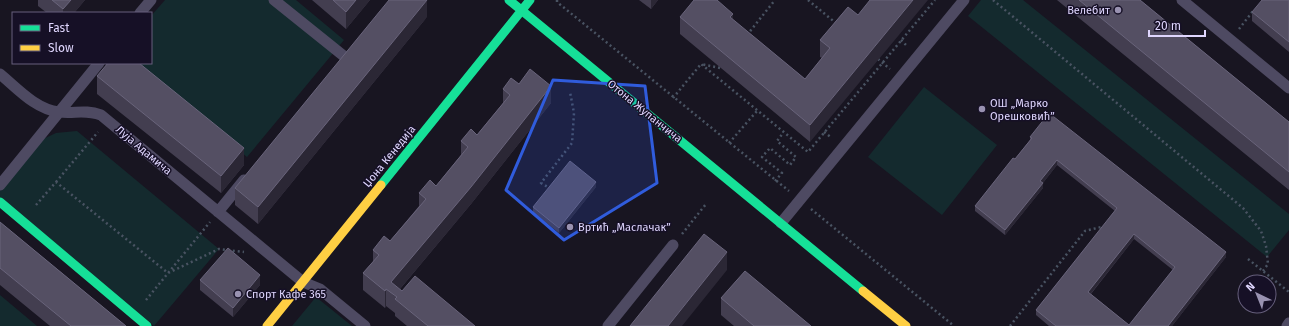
<svg xmlns="http://www.w3.org/2000/svg" width="1289" height="326" viewBox="0 0 1289 326" font-family="'Fira Sans',sans-serif">
  <style>
    .green { fill: #142a2e }
    .lines { fill: none; stroke-linecap: round; stroke-linejoin: round }
    .path { stroke: #495362; stroke-width: 2.5; stroke-dasharray: 2 3; stroke-linecap: butt }
    .lane { stroke: #4e4a62; stroke-width: 11 }
    .fast { stroke: #16e098; stroke-width: 9 }
    .slow { stroke: #ffcf43; stroke-width: 9 }
    .wall { fill: #433e50; fill-rule: evenodd }
    .shaded-wall { fill: #2b2735 }
    .building { fill: #544f63; stroke: #69647b; fill-rule: evenodd }
    .marked { fill: #305cdc; fill-opacity: 0.2; stroke: #305cdc; stroke-width: 3; stroke-linejoin: round }
    .poi-dot { fill: #9992b1; stroke: #161026; stroke-width: 1.5 }
    .labels { text-anchor: middle; stroke-width: 3; stroke-linejoin: round; paint-order: stroke }
    .poi-label { font-size: 11px; fill: #dfd6fe; stroke: #161026; text-anchor: start }
    .street-label { font-size: 11px; fill: #dfd6fe; stroke: #161026 }
  </style>
  <rect width="100%" height="100%" fill="#181521"/>
  <path class="green" d="M165 0H296L344 40 247 157 133 63H151V16Z
    M981 0H1023L1289 214V230L1267 257 968 16Z
    M924 87 997 145 942 215 868 157Z
    M77 131 219 249 154 326 0 198V190L41 140 56 133Z
    M0 295 37 326H0Z
    M316 297 352 326H292Z"/>
  <g class="lines">
    <path class="path" d="M557 0V2L789 191
      M808 0 837 24
      M993 0 1243 208 1261 231 1266 246 1268 264 1263 271
      M1239 29 1253 11
      M747 35 775 0
      M901 40 908 47
      M878 59 890 69
      M720 68 701 64 808 152 935 0
      M673 98 701 64
      M824 132 832 138
      M729 143 757 111
      M775 181 782 173 762 157 770 148 790 165 796 157 777 141 783 133
      M56 182 98 132
      M551 189 541 183 572 143 574 113 570 92
      M36 205 56 182 168 273 219 249 244 252
      M811 209 954 326
      M682 234 706 204
      M1248 259 1289 292
      M146 300 210 222
      M1010 326 1085 231 1105 226"/>
    <path class="lane" d="M274 0 345 57
      M1182 0 1289 88
      M140 13 151 0
      M0 74C17 88 35 109 59 112 75 114 84 109 101 115L303 282 320 289 365 326
      M0 185 99 63
      M218 212 244 180
      M781 223 964 0
      M608 326 673 245
      M1287 326 1289 323"/>
    <path class="fast" d="M509 0 863 291
      M381 185 530 0
      M0 202 147 326"/>
    <path class="slow" d="M863 291 906 326
      M267 326 381 185"/>
  </g>
  <path class="wall" d="M38 0H85L74 13H47L38 6Z
    M312 0H370L346 29Z
    M639 0H658L651 9Z
    M1057 0H1140L1289 122V190Z
    M1289 0V52L1252 21V12Z
    M848 7 810 142 680 34V17L733 20 805 79 822 58 820 57V40Z
    M427 17 258 224 235 205V188Z
    M97 76 244 165 221 193 97 94Z
    M519 84 551 103 471 204 400 289 402 291 475 326H407L395 316V313L386 306 385 308 363 290V273L373 262V250L390 241 419 206V193L436 186 461 155V141L477 135 503 103V89Z
    M1030 137 1226 257 1172 326H1049L1036 315V310L1115 211 1057 165 1043 183V188L1005 235 975 211V206L1015 159 1030 140ZM1134 239 1173 270 1129 325 1091 294Z
    M596 187 559 233 533 212V207Z
    M0 222 126 326H50L0 285Z
    M200 280 260 285 233 317 200 290Z
    M721 298 811 326H734L721 315Z"/>
  <path class="shaded-wall" d="M71 0H85L74 13H63V9Z
    M356 0H370L346 29V12Z
    M427 0V17L258 224V207Z
    M651 0H658L651 9Z
    M913 0H928L810 142V125Z
    M733 14V31L730 17Z
    M551 86V103L471 204 394 296 391 282Z
    M244 148V165L221 193V176Z
    M1057 160V165L1043 183V188L1005 235V230L1040 181Z
    M596 182V187L559 233V228Z
    M1134 234V239L1088 297V292Z
    M727 252V270L682 326H668Z
    M1226 252V257L1172 326H1168Z
    M260 275V285L233 317V308Z
    M386 289V306L385 308V291Z"/>
  <path class="building" d="M52 0H71L63 9Z
    M333 0H356L346 12Z
    M389 0H427L258 207 235 188Z
    M694 0H717L733 14 730 17 805 79 830 48 820 40 848 7 858 15 870 0H913L810 125 680 17Z
    M1079 0H1140L1289 122V172Z
    M1262 0H1289V42L1252 12Z
    M108 63H139L244 148 221 176 97 76Z
    M530 69 551 86 471 187 391 282 402 291 415 276 475 326H428L395 299 397 297 386 289 385 291 363 273 379 255 373 250 384 236 390 241 426 199 419 193 430 180 436 186 468 147 461 141 471 129 477 135 510 95 503 89 511 78 519 84Z
    M1049 113 1226 252 1168 326H1056L1036 310 1117 208 1057 160 1040 181 1043 183 1005 230 975 206 1013 158 1015 159 1032 138 1030 137ZM1134 234 1175 267 1129 325 1088 292Z
    M570 161 596 182 559 228 533 207Z
    M0 222 126 326H71L0 268Z
    M704 234 727 252 668 326H630Z
    M228 248 260 275 233 308 200 280Z
    M745 271 811 326H754L721 298Z"/>
  <path class="marked" d="M553 80 645 86 657 183 564 240 506 190Z"/>
  <g class="poi-dot">
    <circle cx="1118" cy="10" r="4"/>
    <circle cx="982" cy="109" r="4"/>
    <circle cx="570" cy="227" r="4"/>
    <circle cx="238" cy="294" r="4"/>
  </g>
  <g class="labels">
    <g class="poi-label">
      <text x="1110" y="14" text-anchor="end">Велебит</text>
      <text x="990" y="107">ОШ „Марко<tspan x="990" dy="13">Орешковић”</tspan></text>
      <text x="578" y="231">Вртић „Маслачак”</text>
      <text x="246" y="298">Спорт Кафе 365</text>
    </g>
    <g class="street-label">
      <text transform="translate(645 111) rotate(39)" y="4">Отона Жупанчича</text>
      <text transform="translate(144 150) rotate(40)" y="4">Луја Адамича</text>
      <text transform="translate(389 156) rotate(-51)" y="4">Џона Кенедија</text>
    </g>
  </g>
  <rect x="12" y="12" width="140" height="52" fill="#161026" stroke="#665f7c"/>
  <rect x="20" y="25" width="20" height="6" fill="#16e098" stroke="#665f7c"/>
  <text x="48" y="32" font-size="12" fill="#dfd6fe">Fast</text>
  <rect x="20" y="45" width="20" height="6" fill="#ffcf43" stroke="#665f7c"/>
  <text x="48" y="52" font-size="12" fill="#dfd6fe">Slow</text>
  <g transform="translate(1257 294) rotate(317)"><circle r="19" fill="#161026" stroke="#665f7c"/>
  <path d="M0-3L7 15L0 10L-7 15Z" fill="#9992b1"/>
  <text y="-6" font-size="11" font-weight="bold" text-anchor="middle" fill="#dfd6fe">N</text>
  </g>
  <path d="M1149 30v6h56v-6" fill="none" stroke="#dfd6fe" stroke-width="2"/>
  <text x="1155" y="30" font-size="12" fill="#dfd6fe" stroke="#161026" stroke-width="3" paint-order="stroke">20 m</text>
</svg>
